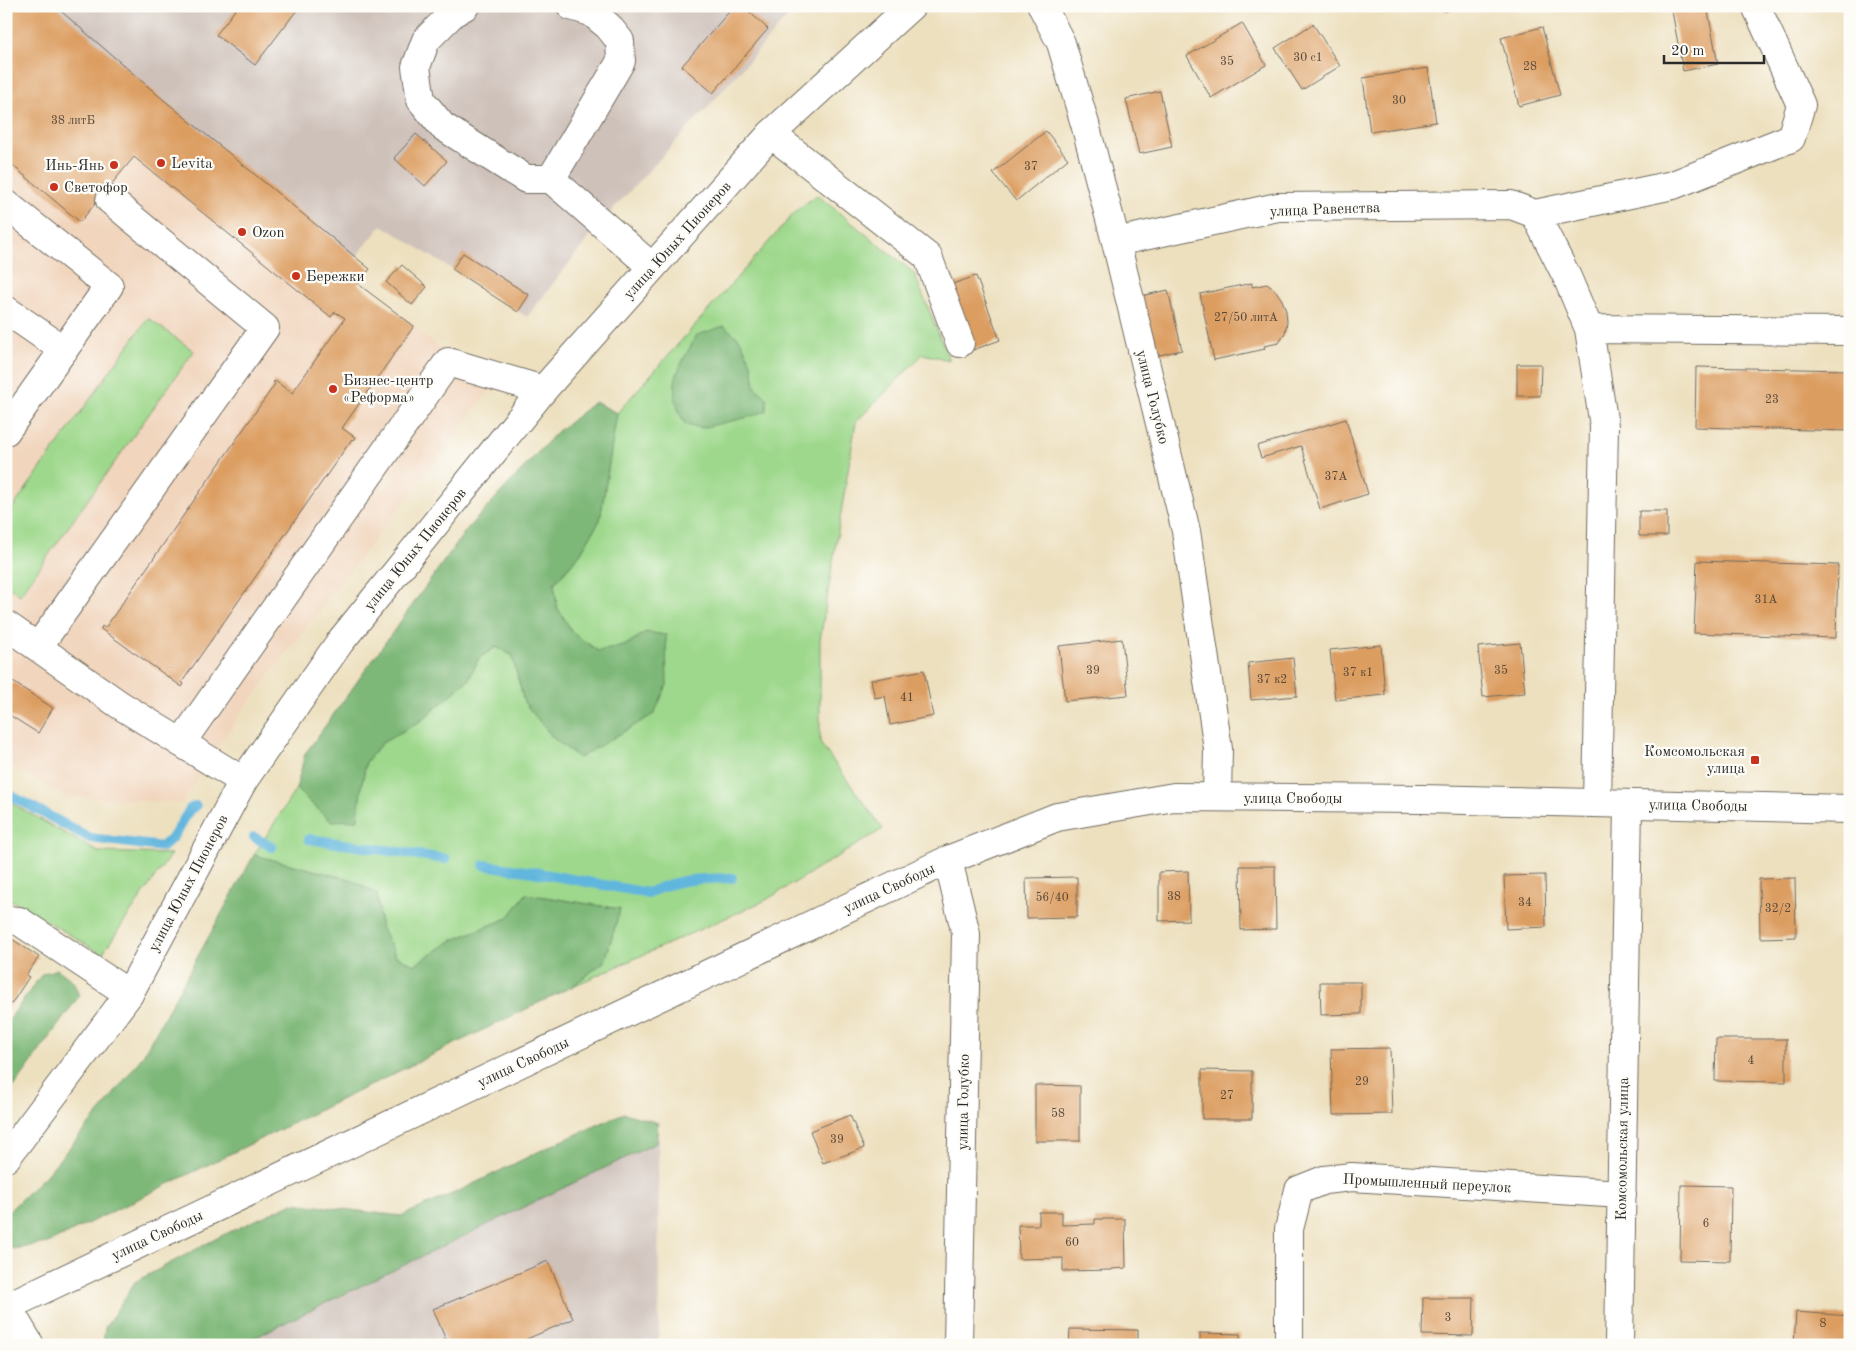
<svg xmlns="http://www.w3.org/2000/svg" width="1856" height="1351" viewBox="0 0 1856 1351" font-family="'Old Standard TT',serif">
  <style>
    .built { fill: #f1d5bd }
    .industrial { fill: #cec1ba }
    .green { fill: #9ed88c; stroke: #64825c; fill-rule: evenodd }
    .forest { fill: #7eb878; stroke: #547252 }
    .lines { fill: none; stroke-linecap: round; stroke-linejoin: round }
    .stream { stroke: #61b6dd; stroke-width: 10 }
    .building { fill: #dc9d60 }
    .minor-casing { stroke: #6f6a5f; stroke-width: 30 }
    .major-casing { stroke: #6f6a5f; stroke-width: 30 }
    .minor { stroke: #fff; stroke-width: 28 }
    .major { stroke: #fff; stroke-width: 28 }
    .poi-dot { fill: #c8321e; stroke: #fdfcf7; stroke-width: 2 }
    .labels { text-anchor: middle; stroke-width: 4.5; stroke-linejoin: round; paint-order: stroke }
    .number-label { font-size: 12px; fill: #574838 }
    .poi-label { font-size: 15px; fill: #2b2b2b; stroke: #fdfcf7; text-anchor: start }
    .street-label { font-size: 15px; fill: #2b2b2b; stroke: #fdfcf7 }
  </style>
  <rect width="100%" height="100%" fill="#fdfcf7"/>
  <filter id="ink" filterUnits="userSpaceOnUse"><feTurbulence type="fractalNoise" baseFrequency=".02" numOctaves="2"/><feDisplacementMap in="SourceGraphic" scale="10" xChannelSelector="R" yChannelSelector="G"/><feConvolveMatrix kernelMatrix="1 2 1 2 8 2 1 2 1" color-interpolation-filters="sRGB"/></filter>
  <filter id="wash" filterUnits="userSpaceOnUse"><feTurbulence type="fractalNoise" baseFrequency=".0096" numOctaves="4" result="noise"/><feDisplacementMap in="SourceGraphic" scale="20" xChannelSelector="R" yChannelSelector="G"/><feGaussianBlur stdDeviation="1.12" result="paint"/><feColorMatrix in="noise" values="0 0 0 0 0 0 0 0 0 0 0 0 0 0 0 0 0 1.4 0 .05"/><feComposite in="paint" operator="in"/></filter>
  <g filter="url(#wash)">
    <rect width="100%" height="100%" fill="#ede0bf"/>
    <path class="built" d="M6 6 159 96 370 269 358 284 414 326 489 391 237 718 182 803 65 796 6 763Z"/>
    <path class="industrial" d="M55 6H797L709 106 601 222 527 317 382 225 356 257 159 96Z
      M658 1123 659 1345H239L656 1143Z"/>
    <path class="green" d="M817 195 914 273 949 360 923 354 856 422 820 640V743L883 829 766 900 571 987 605 961 620 909 526 894 508 918 453 940 414 965 396 956 381 927 377 894 352 880 254 855 296 789 331 821 361 789 366 762 382 743 422 720 468 680 479 658 496 647 512 655 524 702 554 739 646 632 624 646 598 651 573 633 557 607 554 584 580 554 600 520 617 413 798 209ZM752 365 755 388 676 373Z
      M148 318 194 351 20 595 6 585V517Z
      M6 800 98 852 171 854 102 954 6 897Z"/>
    <path class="forest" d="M724 326 740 339 752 365 755 387 767 398 766 411 749 417 701 428 685 424C664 386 678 369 697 335Z
      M595 402 617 413 600 520 580 554 554 583 557 607 573 633 598 651 624 646 646 632 666 635 667 685 654 714 579 758 554 739 524 702 512 655 496 647 479 658 468 680 422 720 382 743 366 762 361 789 358 820 331 821 296 789 305 754 467 529 557 432Z
      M254 855 352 880 377 894 381 927 396 956 414 965 453 940 508 918 526 894 620 909 605 961 571 987 48 1243 12 1249 6 1239 7 1213 46 1175 103 1108 142 1057Z
      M57 969 73 981 79 996 6 1098V1024L42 974Z
      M624 1113 658 1123 656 1143 239 1345H103L105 1328 135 1282 221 1236 293 1203 401 1216 459 1191 544 1149Z"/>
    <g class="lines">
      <path class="stream" d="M6 793 90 838 162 847 173 837 190 809 196 806
        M254 837 272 847
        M309 839 446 859
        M484 865 533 872 648 893C679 878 699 879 732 878"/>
    </g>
    <g id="blocks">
      <path class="building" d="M6 6H55L159 96 370 269 358 284 414 326 342 428 356 438 354 440 352 439 242 596 182 682 184 684 182 687 101 629 102 626 105 628 275 384 273 382 275 381 292 393 345 318 335 312 331 317 134 157 80 222 6 160Z
        M238 6H300L255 65 216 35Z
        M734 6H743L768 29 713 93 682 66Z
        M1444 6H1462V7L1445 11Z
        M1699 6H1707L1718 64 1683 71 1672 11Z
        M1242 23 1266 65 1211 98 1187 56Z
        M1313 24 1340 66 1302 90 1275 48Z
        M1542 27 1560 95 1519 106 1501 38Z
        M1428 68 1436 122 1370 132 1363 78Z
        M1160 91 1172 147 1139 154 1126 99Z
        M1046 131 1068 159 1016 201 993 173Z
        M416 134 447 161 425 186 394 158Z
        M463 253 529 295 518 312 452 269Z
        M402 265 427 287 412 305 386 282Z
        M976 276 1000 340 968 352 944 287Z
        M1252 283V287L1267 284 1276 291 1282 300 1286 311 1287 322 1285 333 1279 343 1264 346 1265 349 1214 360 1200 294Z
        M1168 290 1182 350 1155 356 1141 296Z
        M1517 364H1541L1540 396H1517Z
        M1696 367 1850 370V431L1695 427Z
        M1346 419 1368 494 1320 509 1301 446 1261 458 1257 446Z
        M1639 511H1667V536H1639Z
        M1697 561 1838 565 1836 638 1694 633Z
        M1122 639 1128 695 1065 701 1059 646Z
        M1520 643 1525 693 1483 697 1478 647Z
        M1381 645 1385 695 1335 700 1330 650Z
        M1293 658 1297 696 1251 700 1248 663Z
        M924 670 933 716 890 725 885 696 875 698 871 680Z
        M13 682 53 708 38 733 6 713V692Z
        M1240 866H1275L1276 929 1241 930Z
        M1188 871 1189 920 1159 921V872Z
        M1545 875 1546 927 1506 929 1504 876Z
        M1077 877V917L1027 918 1026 878Z
        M1795 878 1796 937 1760 938 1759 879Z
        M6 935 39 957 26 975 29 977 6 1012Z
        M1320 982H1361V1014L1321 1015Z
        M1716 1039H1786V1082L1715 1081Z
        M1390 1048 1392 1114 1333 1115 1331 1049Z
        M1202 1070 1252 1071V1119H1202Z
        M1035 1085 1080 1086V1141H1035Z
        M850 1115 864 1148 823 1163 810 1131Z
        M1681 1185 1731 1186 1730 1261 1680 1260Z
        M1039 1212H1062V1225L1095 1224V1219H1125L1126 1268 1112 1269V1270L1063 1271V1258L1019 1259 1018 1225H1039Z
        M548 1261 573 1319 513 1345H448L433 1309Z
        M1423 1298H1474L1473 1336 1422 1335Z
        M1796 1312 1850 1316 1849 1345H1794Z
        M1070 1329 1138 1330V1345H1069Z
        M1200 1333 1240 1334V1345H1200Z"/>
    </g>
  </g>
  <g filter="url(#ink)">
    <use href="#blocks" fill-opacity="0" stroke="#6f6a5f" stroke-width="1"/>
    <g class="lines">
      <g class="minor-casing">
        <path id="minor" d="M465 6 453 13 426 40 416 67 421 100 442 126 526 179H551L652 267
          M1042 6 1061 43 1085 124 1116 242 1186 531 1218 749 1217 797
          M771 134 928 257 960 343
          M551 179 621 61 620 41 608 26 591 12 571 6
          M6 204 109 286 6 431
          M1535 214 1567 277 1589 329 1604 426 1597 803
          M1535 214 1673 185 1791 138 1801 105 1756 6
          M1116 242 1278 207 1511 205 1535 214
          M6 310 64 350
          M1589 329 1850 331
          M6 625 120 705 243 781
          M38 647 265 328 110 200
          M181 743 448 362 543 390
          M948 860 966 934 958 1345
          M6 920 19 921 129 994
          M7 1306 30 1345
          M1289 1345V1229L1299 1190 1324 1180 1352 1177 1622 1194
          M1619 1345 1628 804"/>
      </g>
      <g class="major-casing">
        <path id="major" d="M6 1158 129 994 243 781 340 642 543 390 771 134 911 6
          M6 1307 948 860 1057 817 1174 797 1422 799 1850 809"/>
      </g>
      <use href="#minor" class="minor"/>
      <use href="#major" class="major"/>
    </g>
  </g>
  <g class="poi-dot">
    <circle cx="161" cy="163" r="5"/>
    <circle cx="114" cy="165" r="5"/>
    <circle cx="54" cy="187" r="5"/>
    <circle cx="242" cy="232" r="5"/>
    <circle cx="296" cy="276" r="5"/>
    <circle cx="333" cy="389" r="5"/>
    <rect x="1750" y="755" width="10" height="10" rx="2.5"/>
  </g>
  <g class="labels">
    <g class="number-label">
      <text x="1308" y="61">30 с1</text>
      <text x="1227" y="65">35</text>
      <text x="1530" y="70">28</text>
      <text x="1399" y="104">30</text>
      <text x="73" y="124">38 литБ</text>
      <text x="1031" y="170">37</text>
      <text x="1246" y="321">27/50 литА</text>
      <text x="1772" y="403">23</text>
      <text x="1336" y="480">37А</text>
      <text x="1766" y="603">31А</text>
      <text x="1093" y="674">39</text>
      <text x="1501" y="674">35</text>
      <text x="1358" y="676">37 к1</text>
      <text x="1272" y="683">37 к2</text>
      <text x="907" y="701">41</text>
      <text x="1174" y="900">38</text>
      <text x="1052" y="901">56/40</text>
      <text x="1525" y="906">34</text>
      <text x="1778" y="912">32/2</text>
      <text x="1751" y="1064">4</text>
      <text x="1362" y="1085">29</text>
      <text x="1227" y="1099">27</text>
      <text x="1058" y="1117">58</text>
      <text x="837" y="1143">39</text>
      <text x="1706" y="1227">6</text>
      <text x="1072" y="1246">60</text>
      <text x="1448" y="1321">3</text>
      <text x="1823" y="1327">8</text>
    </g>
    <g class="poi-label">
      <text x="171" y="168">Levita</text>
      <text x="104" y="170" text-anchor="end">Инь-Янь</text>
      <text x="64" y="192">Светофор</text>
      <text x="252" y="237">Ozon</text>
      <text x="306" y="281">Бережки</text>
      <text x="343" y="385">Бизнес-центр<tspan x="343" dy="17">«Реформа»</tspan></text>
      <text x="1745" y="756" text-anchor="end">Комсомольская<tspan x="1745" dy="17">улица</tspan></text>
    </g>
    <g class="street-label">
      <text transform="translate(1325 209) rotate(-2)" y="5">улица Равенства</text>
      <text transform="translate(677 240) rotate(-48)" y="5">улица Юных Пионеров</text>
      <text transform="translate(1153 397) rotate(76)" y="5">улица Голубко</text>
      <text transform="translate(415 549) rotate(-51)" y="5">улица Юных Пионеров</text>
      <text x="1293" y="803">улица Свободы</text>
      <text transform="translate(1698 805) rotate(1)" y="5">улица Свободы</text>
      <text transform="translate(188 883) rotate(-62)" y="5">улица Юных Пионеров</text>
      <text transform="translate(889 888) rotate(-25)" y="5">улица Свободы</text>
      <text transform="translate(523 1062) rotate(-25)" y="5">улица Свободы</text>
      <text transform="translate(963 1102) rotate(-89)" y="5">улица Голубко</text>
      <text transform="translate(1622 1149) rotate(-89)" y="5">Комсомольская улица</text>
      <text transform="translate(1427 1183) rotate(3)" y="5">Промышленный переулок</text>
      <text transform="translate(157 1235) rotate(-25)" y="5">улица Свободы</text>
    </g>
  </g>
  <rect width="1856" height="1351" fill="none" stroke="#fdfcf7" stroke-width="25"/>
  <path d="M1664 55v8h100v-8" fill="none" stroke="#2b2b2b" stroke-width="2.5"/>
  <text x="1671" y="55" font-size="15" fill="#2b2b2b" stroke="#fdfcf7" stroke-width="4" paint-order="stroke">20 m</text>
</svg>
